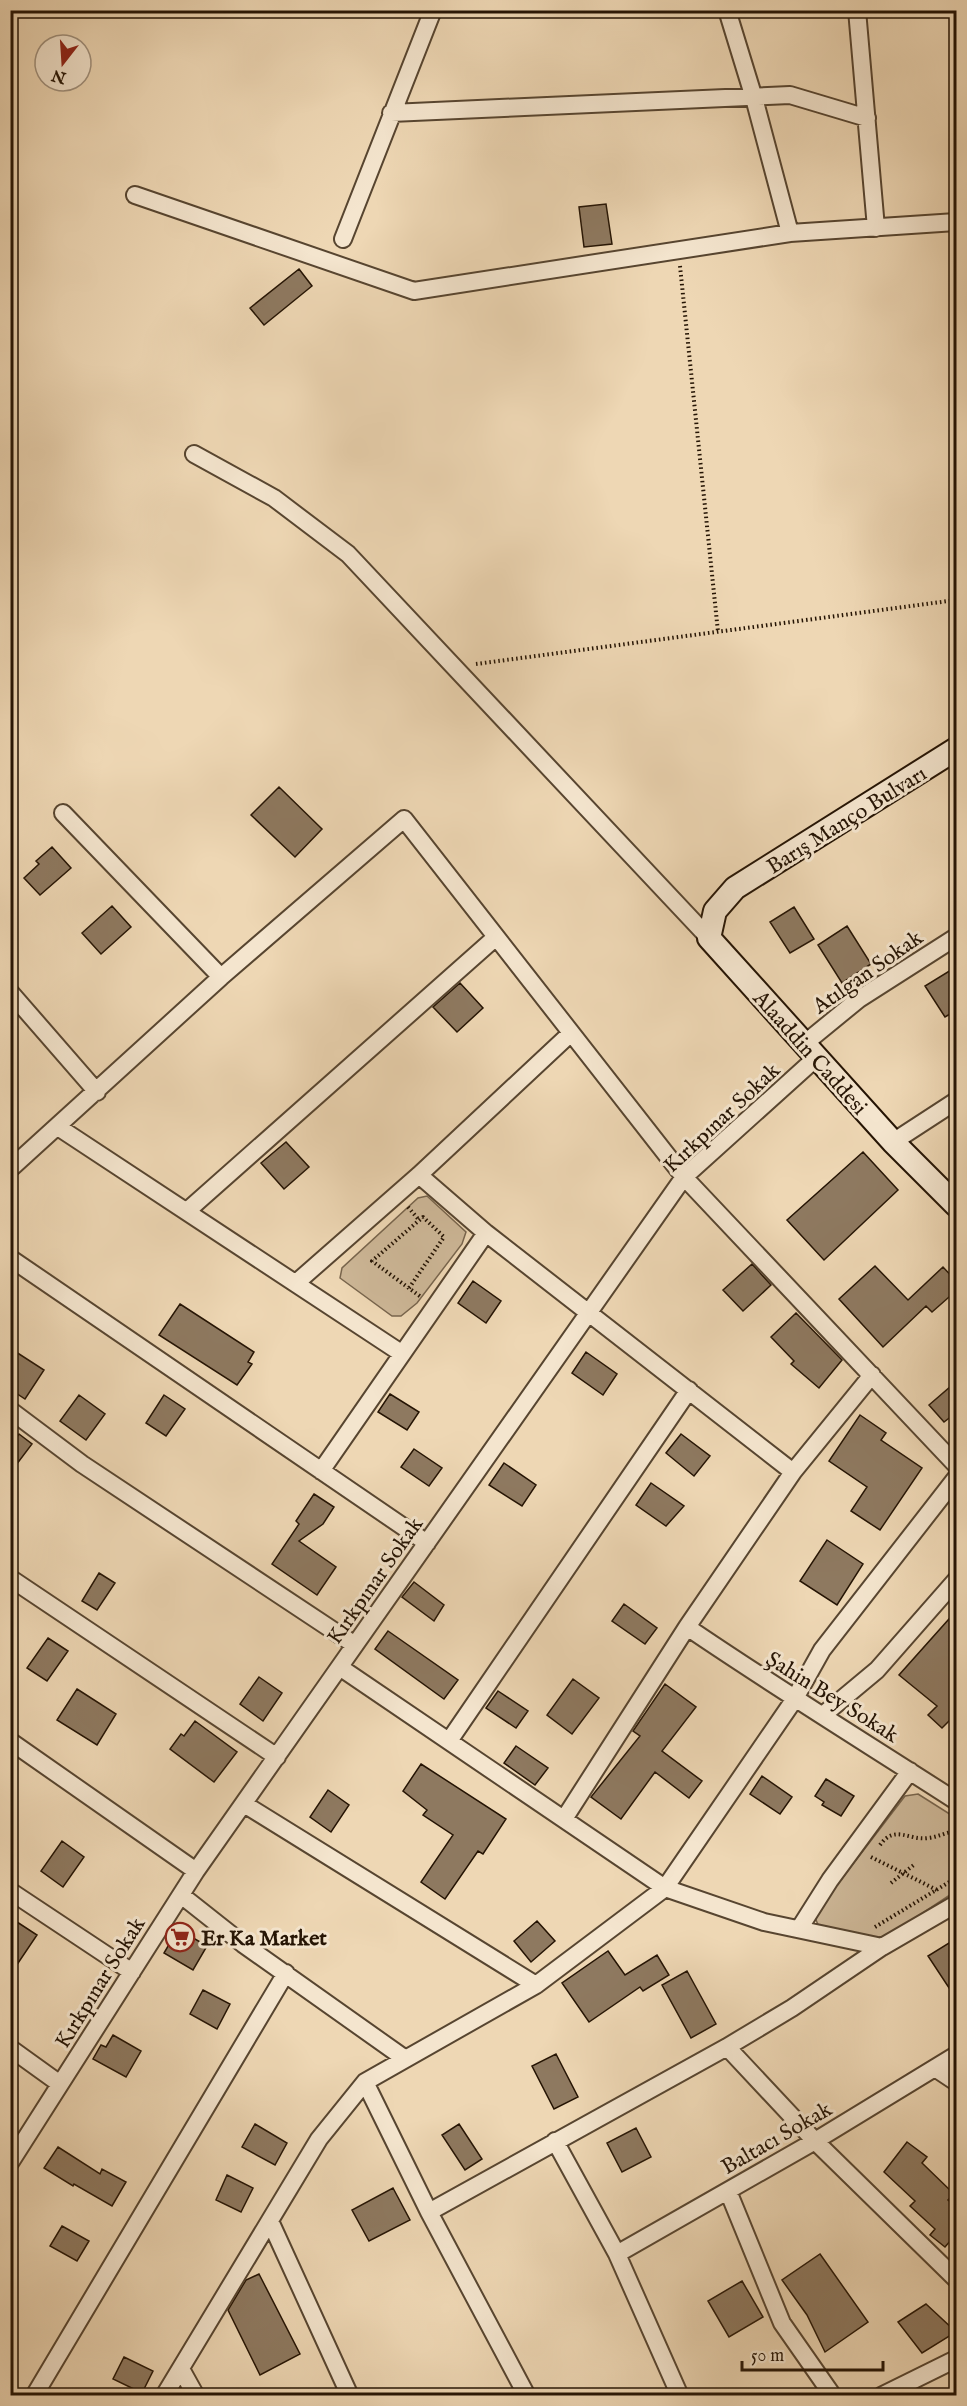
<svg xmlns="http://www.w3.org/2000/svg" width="967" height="2406" viewBox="0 0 967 2406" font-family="'IM FELL English',serif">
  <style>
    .green { fill: #ccb696; stroke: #78654d; stroke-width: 1.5 }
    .building { fill: #8e7960; stroke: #251404; stroke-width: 1.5 }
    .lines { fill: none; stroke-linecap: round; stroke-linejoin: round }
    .street-casing { stroke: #574530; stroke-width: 20 }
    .secondary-casing { stroke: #251404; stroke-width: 26 }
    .path { stroke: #251404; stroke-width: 4; stroke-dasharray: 1.5 3; stroke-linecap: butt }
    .street { stroke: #f4e5ce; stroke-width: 16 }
    .secondary { stroke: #f4e5ce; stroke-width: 22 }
    .labels { text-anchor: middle; stroke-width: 6; stroke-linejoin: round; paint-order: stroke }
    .street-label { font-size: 22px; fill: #251404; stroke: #f4e5ce }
    .poi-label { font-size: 22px; font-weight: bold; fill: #251404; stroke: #f4e5ce; text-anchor: start }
  </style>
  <rect width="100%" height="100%" fill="#eed7b4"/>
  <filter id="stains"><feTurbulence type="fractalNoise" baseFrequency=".00333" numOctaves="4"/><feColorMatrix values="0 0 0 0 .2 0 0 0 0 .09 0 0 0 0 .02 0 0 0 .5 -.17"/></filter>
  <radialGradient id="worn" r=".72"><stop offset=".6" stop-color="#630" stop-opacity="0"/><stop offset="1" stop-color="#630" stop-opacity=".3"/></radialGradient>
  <path class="green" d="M427 1196 466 1232 462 1244 417 1303 401 1316H392L340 1278 342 1268 418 1198Z
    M918 1794 956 1818V1891L882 1940 819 1927 814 1915 905 1796Z"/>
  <path class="building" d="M606 204 612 244 584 247 579 207Z
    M299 269 312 286 264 325 250 308Z
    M279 787 322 829 295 857 251 815Z
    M52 847 71 868 40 895 24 878 39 864 36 861Z
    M112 906 131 927 101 954 82 933Z
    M794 907 814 939 790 953 770 922Z
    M847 926 871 964 842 983 818 945Z
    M951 970 957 978V1010L945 1017 925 986Z
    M460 983 483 1008 457 1032 433 1007Z
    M286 1142 309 1167 284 1189 261 1163Z
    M863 1152 898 1190 824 1260 787 1220Z
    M752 1264 771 1285 743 1311 723 1290Z
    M875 1266 908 1300 943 1267 957 1282V1290L932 1312 926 1306 883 1347 839 1299Z
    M473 1281 501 1301 486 1323 458 1303Z
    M180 1304 254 1352 248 1362 252 1364 237 1385 159 1335Z
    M796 1313 842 1360 819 1388 791 1364 794 1361 771 1337Z
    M16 1352 44 1370 25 1399 10 1389V1361Z
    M586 1352 617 1374 603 1395 572 1373Z
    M957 1381V1412L944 1422 929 1405Z
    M390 1394 419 1412 407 1430 378 1412Z
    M79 1395 105 1414 86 1440 60 1421Z
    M164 1395 185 1409 166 1436 146 1423Z
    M860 1415 886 1433 881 1440 922 1468 880 1530 851 1511 867 1487 829 1461Z
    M19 1434 32 1444 10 1473V1446Z
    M681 1434 710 1456 694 1476 666 1453Z
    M414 1449 442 1468 429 1486 401 1467Z
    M504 1463 536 1485 522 1506 489 1485Z
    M651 1483 684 1506 666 1526 636 1505Z
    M314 1494 334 1507 323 1524 299 1541 336 1567 317 1595 272 1564 299 1524 296 1521Z
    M827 1540 863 1564 837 1605 800 1581Z
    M99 1573 115 1583 97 1610 82 1601Z
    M414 1582 444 1605 434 1621 402 1597Z
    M624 1604 657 1628 645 1644 612 1621Z
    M957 1610V1713L942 1728 928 1715 937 1706 899 1675Z
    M388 1631 458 1680 444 1699 375 1649Z
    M48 1638 68 1651 47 1681 27 1668Z
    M259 1677 282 1693 263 1721 240 1704Z
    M573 1679 599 1698 572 1734 547 1715Z
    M665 1684 696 1707 662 1751 702 1781 689 1798 655 1772 621 1819 591 1797 640 1736 633 1731Z
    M77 1689 116 1714 97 1745 57 1720Z
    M498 1691 528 1711 516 1728 486 1708Z
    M195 1721 237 1752 214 1782 170 1749 181 1734 184 1736Z
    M516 1746 548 1768 535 1785 504 1763Z
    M421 1764 506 1819 483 1854 478 1851 445 1899 421 1882 453 1835 423 1815 427 1810 403 1791Z
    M762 1776 792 1797 780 1814 750 1794Z
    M826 1779 854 1796 841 1816 822 1805 824 1802 815 1796Z
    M328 1790 349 1805 331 1832 310 1817Z
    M62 1841 84 1857 63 1887 41 1871Z
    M537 1921 555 1941 531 1962 514 1941Z
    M17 1922 37 1935 10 1975V1931Z
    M178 1929 207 1946 193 1970 164 1953Z
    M957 1938V2000L928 1956Z
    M608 1951 625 1975 657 1955 669 1975 643 1991 640 1987 589 2022 562 1983Z
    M687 1971 716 2024 691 2038 662 1985Z
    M203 1990 230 2004 217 2029 190 2014Z
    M113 2035 141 2051 126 2077 93 2059 101 2045 106 2047Z
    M556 2054 578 2097 554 2109 532 2066Z
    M255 2124 287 2143 275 2165 242 2147Z
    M459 2124 482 2159 465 2170 442 2135Z
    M636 2128 651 2157 622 2172 607 2143Z
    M907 2142 927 2157 922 2163 954 2194 948 2200 957 2208V2233L945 2247 930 2235 935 2229 910 2206 915 2201 884 2172Z
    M58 2147 100 2174 102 2169 126 2182 112 2206 74 2184 73 2186 44 2168Z
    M227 2175 253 2188 241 2212 216 2200Z
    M393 2188 410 2220 369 2241 352 2210Z
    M62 2226 89 2241 77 2261 50 2246Z
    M820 2254 868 2322 825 2352 807 2315 782 2280Z
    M259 2274 300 2354 260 2375 228 2310 246 2280Z
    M742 2281 763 2317 729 2337 708 2301Z
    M926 2304 956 2332 922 2353 898 2322Z
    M124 2357 153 2371 142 2393 113 2379Z"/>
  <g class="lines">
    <g class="street-casing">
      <path id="street" d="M727 10 754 98 790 233
        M857 10 876 228
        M391 113 790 95 867 118
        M135 195 414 291 790 233 956 222
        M343 239 433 10
        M194 454 274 498 348 554 709 938
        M63 813 221 977
        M10 992 97 1092
        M804 1044 859 999 956 937
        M58 1127 401 1353
        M893 1142 956 1101
        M10 1169 221 977 404 819 684 1177 956 1465
        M419 1175 486 1233 793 1472
        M187 1211 496 937
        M10 1258 427 1543
        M296 1283 419 1175 571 1033
        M10 1410 82 1464 355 1645
        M321 1471 486 1233
        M10 1578 277 1757
        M687 1627C775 1687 866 1743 956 1801
        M341 1668 665 1888 764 1922 882 1947
        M823 1715 877 1670 956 1580
        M10 1741 196 1871
        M449 1741 689 1390
        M244 1804 536 1985
        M564 1819 687 1627 793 1472 872 1375
        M10 1891 132 1972
        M181 1895 243 1944 404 2058
        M799 1929 830 1880 910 1771
        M727 2047 815 2141 956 2279
        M10 2048 60 2084
        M935 2068 956 2082
        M365 2082 429 2212 527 2396
        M555 2141 617 2254 680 2396
        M10 2163 196 1871 684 1177 816 1058
        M728 2191 782 2323 833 2396
        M429 2212 727 2047 792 2008 882 1947 956 1904
        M270 2221 350 2396
        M617 2254 815 2141 956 2055
        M181 2369 196 2396
        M34 2396 286 1973
        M164 2396 319 2139 365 2082 536 1985 665 1888 794 1700 822 1650 956 1478
        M881 2396 956 2359"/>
    </g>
    <g class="secondary-casing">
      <path id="secondary" d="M956 749 735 888 715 911 709 938 893 1142 956 1205"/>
    </g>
    <path class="path" d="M680 266 718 632
      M476 664 956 600
      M408 1207 419 1220
      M409 1288 444 1237 423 1217 372 1261 421 1297
      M880 1845C895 1824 909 1841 928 1838 938 1837 947 1832 956 1831
      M871 1857 939 1891
      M891 1883 915 1864
      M875 1927 956 1878"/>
    <use href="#street" class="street"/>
    <use href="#secondary" class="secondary"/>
  </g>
  <defs>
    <g id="supermarket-ring" transform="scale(1.5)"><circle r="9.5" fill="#f4e5ce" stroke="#8f2418" stroke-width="1.5"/><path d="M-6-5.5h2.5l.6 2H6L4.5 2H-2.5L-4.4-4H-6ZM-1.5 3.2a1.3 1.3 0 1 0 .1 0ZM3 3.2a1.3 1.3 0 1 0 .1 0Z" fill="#8f2418"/></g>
  </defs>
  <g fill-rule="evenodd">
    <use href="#supermarket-ring" x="180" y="1937"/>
  </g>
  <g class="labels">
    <g class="street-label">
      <text transform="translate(846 819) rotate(-32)" y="8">Barış Manço Bulvarı</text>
      <text transform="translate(867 971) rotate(-35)" y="8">Atılgan Sokak</text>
      <text transform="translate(811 1052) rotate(48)" y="8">Alaaddin Caddesi</text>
      <text transform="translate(721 1117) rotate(-43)" y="8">Kırkpınar Sokak</text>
      <text transform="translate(374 1580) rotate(-55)" y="8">Kırkpınar Sokak</text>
      <text transform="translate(833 1696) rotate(32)" y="8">Şahin Bey Sokak</text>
      <text transform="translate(99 1982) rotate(-58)" y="8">Kırkpınar Sokak</text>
      <text transform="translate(776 2137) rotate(-30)" y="8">Baltacı Sokak</text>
    </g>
    <g class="poi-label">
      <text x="201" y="1945">Er Ka Market</text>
    </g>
  </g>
  <rect width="967" height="2406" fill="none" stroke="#eed7b4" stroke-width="36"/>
  <rect x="12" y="12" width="943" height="2382" fill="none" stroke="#251404" stroke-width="3"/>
  <rect x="18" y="18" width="931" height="2370" fill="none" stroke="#251404" stroke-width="1.5"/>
  <g transform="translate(63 63) rotate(197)"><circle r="28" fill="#f4e5ce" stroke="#a1917d" stroke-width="1.5"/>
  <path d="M0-4.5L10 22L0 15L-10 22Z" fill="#8f2418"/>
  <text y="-9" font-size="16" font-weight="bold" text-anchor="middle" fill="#251404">N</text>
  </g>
  <path d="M742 2361v9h141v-9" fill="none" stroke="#251404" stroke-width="3"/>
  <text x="751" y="2361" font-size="18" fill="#251404" stroke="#f4e5ce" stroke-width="4.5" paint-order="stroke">50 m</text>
  <rect width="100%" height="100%" filter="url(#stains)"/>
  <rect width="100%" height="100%" fill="url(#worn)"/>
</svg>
